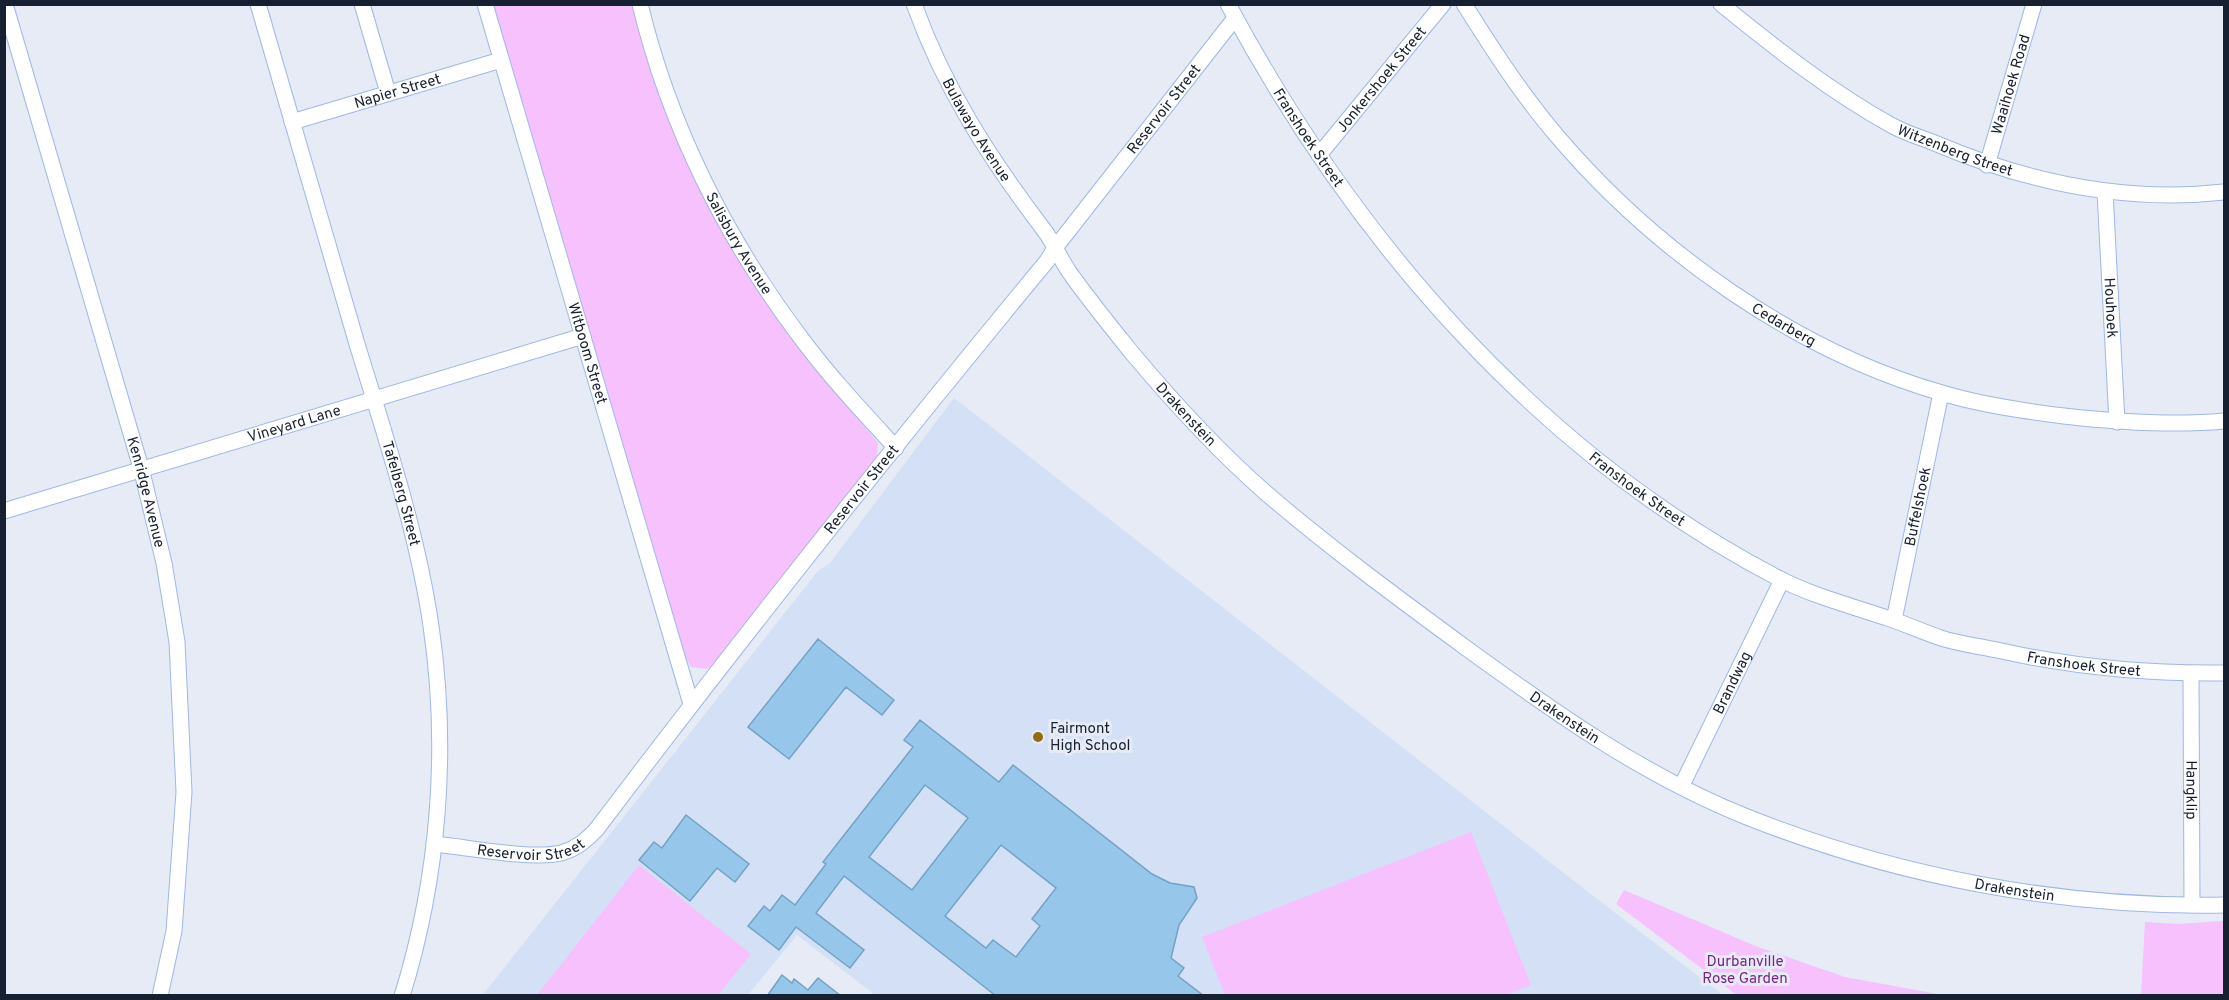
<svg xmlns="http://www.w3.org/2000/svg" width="2229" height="1000" viewBox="0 0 2229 1000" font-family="Overpass,sans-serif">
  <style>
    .built { fill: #d3e0f6 }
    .green { fill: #f7c1fe }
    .building { fill: #97c6eb; stroke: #74a2c5; stroke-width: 1.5; fill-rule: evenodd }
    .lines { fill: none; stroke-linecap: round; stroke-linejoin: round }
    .minor-casing { stroke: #9eb8e6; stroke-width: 17 }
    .minor { stroke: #fff; stroke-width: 15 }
    .poi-dot { fill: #926b13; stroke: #e6ebf5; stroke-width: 2 }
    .labels { text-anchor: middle; stroke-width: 6; stroke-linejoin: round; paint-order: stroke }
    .street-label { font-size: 15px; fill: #162031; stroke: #e6ebf5 }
    .poi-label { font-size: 15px; fill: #162031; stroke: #e6ebf5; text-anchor: start }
    .park-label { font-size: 15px; fill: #7a2587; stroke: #e6ebf5 }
  </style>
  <rect width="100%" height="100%" fill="#e6ebf5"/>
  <path class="built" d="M954 398 1601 902 1723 995H875L797 935 748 995 482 996 818 571 830 563Z"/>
  <path class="green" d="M493 5H632L646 57 669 122 725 237 791 339 878 443 877 458 716 663 707 669 691 667 685 656Z
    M1471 832 1531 985 1503 996 1225 995 1202 937Z
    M639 865 751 954 718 995H537Z
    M1624 890 1753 945 1845 977 1943 995H1737L1616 904Z
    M2224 921V995H2141L2145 922 2178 924Z"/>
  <path class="building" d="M818 639 894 700 882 715 846 687 789 759 748 727Z
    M920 720 999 782 1013 765 1152 874 1170 883 1194 887 1197 898 1179 925 1171 958 1184 968 1178 976 1204 996H996L844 876 816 913 864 950 850 968 796 927 779 950 748 926 764 906 770 911 782 895 795 905 826 864 823 862 913 747 904 740ZM925 785 968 818 912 890 869 857ZM1001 845 1056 888 1032 919 1040 926 1016 957 993 940 986 948 945 916Z
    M686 815 749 864 735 882 717 868 690 901 639 860 654 842 662 848Z
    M782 975 792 983 794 979 808 990 818 978 841 996H767Z"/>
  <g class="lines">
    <g class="minor-casing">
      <g id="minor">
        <path id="s1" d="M5 4 141 468 164 563 177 642 184 792 174 931 160 996"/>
        <path id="s2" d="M258 4C291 118 324 231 357 344 385 436 417 530 431 626 449 749 439 877 402 996"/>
        <path d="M362 4 388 93"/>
        <path id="s3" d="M485 4 691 704"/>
        <path id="s4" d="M640 4C669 125 726 239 801 338 830 377 863 412 896 448"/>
        <path id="s5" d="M914 4C944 88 990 159 1044 230 1054 243 1060 259 1070 273 1089 300 1111 327 1132 353 1173 402 1218 451 1266 493 1330 548 1398 598 1466 648 1554 712 1644 776 1747 817 1898 877 2062 908 2224 905"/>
        <path id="s6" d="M1228 4C1355 241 1539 454 1780 579 1813 596 1852 606 1887 618 1906 624 1923 632 1941 638 1959 644 1979 646 1997 650 2072 667 2147 674 2224 673"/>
        <path id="s7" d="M1464 4C1493 50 1522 95 1557 136 1655 251 1795 351 1942 393 1981 405 2023 411 2064 416 2117 422 2171 426 2224 421"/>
        <path id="s8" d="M1721 4C1774 47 1831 92 1891 125 1905 133 1922 138 1937 144 2027 182 2126 203 2224 192"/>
        <path id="s9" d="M292 122 501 60"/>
        <path id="s10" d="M1319 155 1443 4"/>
        <path id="s11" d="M1987 165 2034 4"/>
        <path id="s12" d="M2105 192 2117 422"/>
        <path id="s13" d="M4 511 583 336"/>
        <path id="s14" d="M1894 620 1941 393"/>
        <path id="s15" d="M2191 674 2192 905"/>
        <path id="s16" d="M1682 785 1782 580"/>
        <path id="s17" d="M434 844C467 847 531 860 561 853 576 849 585 841 596 830 742 637 893 447 1047 261L1055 248 1235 18"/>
      </g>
    </g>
    <use href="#minor" class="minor"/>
  </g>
  <circle class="poi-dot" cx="1038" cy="737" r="6"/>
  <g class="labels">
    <g class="street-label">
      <text dy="5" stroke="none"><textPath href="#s10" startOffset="98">Jonkershoek Street</textPath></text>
      <text dy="5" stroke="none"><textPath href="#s11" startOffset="84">Waaihoek Road</textPath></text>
      <text dy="5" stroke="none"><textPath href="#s9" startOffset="110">Napier Street</textPath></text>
      <text dy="5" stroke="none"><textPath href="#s17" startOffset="1088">Reservoir Street</textPath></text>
      <text dy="5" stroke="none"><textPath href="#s5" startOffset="141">Bulawayo Avenue</textPath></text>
      <text dy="5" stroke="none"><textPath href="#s6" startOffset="156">Franshoek Street</textPath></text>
      <text dy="5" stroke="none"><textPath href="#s8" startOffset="278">Witzenberg Street</textPath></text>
      <text dy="5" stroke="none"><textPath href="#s4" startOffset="260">Salisbury Avenue</textPath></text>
      <text dy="5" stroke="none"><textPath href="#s12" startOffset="116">Houhoek</textPath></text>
      <text dy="5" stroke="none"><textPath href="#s7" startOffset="458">Cedarberg</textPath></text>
      <text dy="5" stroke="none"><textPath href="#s3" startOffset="364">Witboom Street</textPath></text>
      <text dy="5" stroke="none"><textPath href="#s5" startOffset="495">Drakenstein</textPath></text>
      <text dy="5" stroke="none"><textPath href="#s13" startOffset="303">Vineyard Lane</textPath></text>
      <text dy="5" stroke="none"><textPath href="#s6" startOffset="640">Franshoek Street</textPath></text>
      <text dy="5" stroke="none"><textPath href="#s17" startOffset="602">Reservoir Street</textPath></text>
      <text dy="5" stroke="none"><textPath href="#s1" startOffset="508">Kenridge Avenue</textPath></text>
      <text dy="5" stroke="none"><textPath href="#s2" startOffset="510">Tafelberg Street</textPath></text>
      <text dy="5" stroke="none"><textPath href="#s14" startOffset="116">Buffelshoek</textPath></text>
      <text dy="5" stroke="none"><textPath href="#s6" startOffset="1126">Franshoek Street</textPath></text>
      <text dy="5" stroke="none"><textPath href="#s16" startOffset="114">Brandwag</textPath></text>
      <text dy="5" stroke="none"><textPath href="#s5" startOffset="981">Drakenstein</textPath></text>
      <text dy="5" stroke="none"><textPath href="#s15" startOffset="116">Hangklip</textPath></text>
      <text dy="5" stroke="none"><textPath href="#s17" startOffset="98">Reservoir Street</textPath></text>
      <text dy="5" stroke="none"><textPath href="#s5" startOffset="1467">Drakenstein</textPath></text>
    </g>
    <g class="poi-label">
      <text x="1050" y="733">Fairmont<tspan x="1050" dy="17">High School</tspan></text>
    </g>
    <g class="park-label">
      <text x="1745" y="966">Durbanville<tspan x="1745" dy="17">Rose Garden</tspan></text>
    </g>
  </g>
  <rect width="2229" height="1000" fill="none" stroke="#162031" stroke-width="12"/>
</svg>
